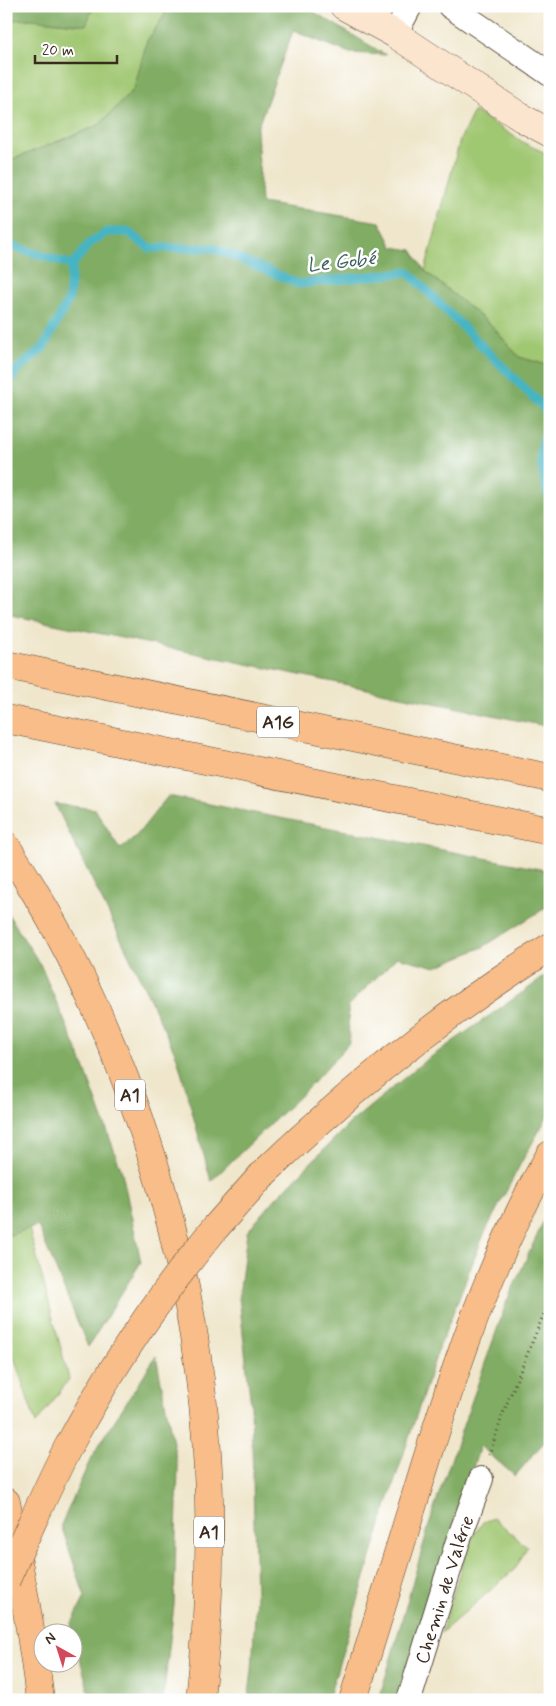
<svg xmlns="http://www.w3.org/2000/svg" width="556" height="1706" viewBox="0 0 556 1706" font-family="Mynerve,sans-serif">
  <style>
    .green { fill: #a0c772; stroke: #6e7848 }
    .forest { fill: #80ac64; stroke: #5e6b41 }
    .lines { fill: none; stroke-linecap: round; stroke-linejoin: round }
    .stream { stroke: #46b4c2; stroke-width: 9 }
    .street-casing { stroke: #564638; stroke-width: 26 }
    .secondary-casing { stroke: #564638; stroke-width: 29 }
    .highway-casing { stroke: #564638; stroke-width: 29 }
    .path { stroke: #564638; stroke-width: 3; stroke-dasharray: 1 4; stroke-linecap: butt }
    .street { stroke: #fff; stroke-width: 24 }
    .secondary { stroke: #fce5cf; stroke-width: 28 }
    .highway { stroke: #f8bd88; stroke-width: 28 }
    .highway-bridge-casing { stroke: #564638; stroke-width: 29; stroke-linecap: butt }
    .highway-bridge { stroke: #f8bd88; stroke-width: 28 }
    .labels { text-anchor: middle; stroke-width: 5; stroke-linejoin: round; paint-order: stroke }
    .shield { fill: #fff; stroke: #766a62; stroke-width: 1 }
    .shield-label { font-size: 18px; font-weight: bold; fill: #3b2a1e }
    .street-label { font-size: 19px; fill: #3b2a1e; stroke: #fff }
    .water-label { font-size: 20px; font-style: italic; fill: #3f6160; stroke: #fff }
  </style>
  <rect width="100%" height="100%" fill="#fff"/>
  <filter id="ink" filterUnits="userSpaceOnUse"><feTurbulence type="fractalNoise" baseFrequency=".02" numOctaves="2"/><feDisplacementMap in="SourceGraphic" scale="10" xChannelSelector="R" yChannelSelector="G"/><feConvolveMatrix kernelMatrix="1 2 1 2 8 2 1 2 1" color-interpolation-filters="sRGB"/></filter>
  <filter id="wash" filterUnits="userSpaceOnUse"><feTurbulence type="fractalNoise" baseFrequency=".0096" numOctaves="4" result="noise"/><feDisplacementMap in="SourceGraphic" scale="20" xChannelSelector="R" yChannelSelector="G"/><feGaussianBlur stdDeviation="1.12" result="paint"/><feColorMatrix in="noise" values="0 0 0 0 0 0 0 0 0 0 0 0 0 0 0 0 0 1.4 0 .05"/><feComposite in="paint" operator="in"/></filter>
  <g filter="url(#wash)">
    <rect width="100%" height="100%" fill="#efe6cb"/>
    <path class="green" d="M94 6H154L166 13 147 41 134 89 99 125 6 162V20L31 19 85 25Z
      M474 111 526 144 550 155V366L519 357 491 325 425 271 460 140Z
      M29 1228 69 1379 36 1424 6 1333V1236Z
      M494 1518 527 1547 516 1568 441 1633 469 1542 483 1522Z"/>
    <path class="forest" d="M6 6H94L86 25 31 19 6 20Z
      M154 6H304L386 55 350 53 293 31 257 129 261 203 380 222 393 247 412 250 425 271 491 325 519 357 550 366V727L6 614V162L99 125 134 89 147 41 166 13Z
      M168 796 550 871V905L483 947 436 967 397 957 348 1006 349 1043 308 1088 211 1181 177 1057 139 976 55 804 95 809 120 849 137 835Z
      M6 911 40 964 83 1064 122 1172 141 1262 88 1347 38 1226 6 1236Z
      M550 973V1112L522 1161 484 1234 437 1353 389 1498 328 1700H248L252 1671 256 1595 251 1406 239 1297 247 1232 277 1197 349 1124 421 1064Z
      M550 1207V1435L515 1476 480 1446 396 1700H379L434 1508 507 1301Z
      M156 1356 178 1469 174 1605 163 1700H91L71 1625 85 1597 61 1525 92 1456Z"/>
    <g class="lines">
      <path class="stream" d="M6 244 72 265
        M6 388 16 371 43 348 69 299 72 265 90 243 107 232H128L149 248H214L299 284 408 272 545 409C552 427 545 431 542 448 540 465 545 483 550 499"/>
    </g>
  </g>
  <g filter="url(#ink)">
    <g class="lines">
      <g class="street-casing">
        <g id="street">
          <path d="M450 6 550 74"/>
          <path d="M395 34 410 6"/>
          <path id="s1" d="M409 1700 457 1544 481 1479"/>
        </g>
      </g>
      <g class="secondary-casing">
        <path id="secondary" d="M344 6 395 34 522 118 550 133"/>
      </g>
      <g class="highway-casing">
        <path id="highway" d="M6 665 550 778
          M6 719 550 831
          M6 846C108 1000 173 1182 198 1364 214 1475 212 1589 200 1700
          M263 1174C351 1089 445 1013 550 947
          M6 1502C20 1568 32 1633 40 1700
          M353 1700C376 1625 399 1550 422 1475 456 1365 492 1255 550 1155"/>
      </g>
      <path class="path" d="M489 1455 505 1408 550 1299"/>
      <use href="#street" class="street"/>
      <use href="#secondary" class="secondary"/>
      <use href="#highway" class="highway"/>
      <g class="highway-bridge-casing">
        <path id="highway-bridge" d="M6 1580C26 1536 45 1492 67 1449 108 1372 159 1296 215 1228 231 1210 247 1192 263 1174"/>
      </g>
      <use href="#highway-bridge" class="highway-bridge"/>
    </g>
  </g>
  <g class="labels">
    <g class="shield">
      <rect x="257" y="706.5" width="42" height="31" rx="4"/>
      <rect x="115" y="1079.5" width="30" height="31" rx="4"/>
      <rect x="194" y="1516.5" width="30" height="31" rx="4"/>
    </g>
    <g class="shield-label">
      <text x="278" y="728">A1G</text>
      <text x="130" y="1101">A1</text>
      <text x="209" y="1538">A1</text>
    </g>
    <g class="street-label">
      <text dy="7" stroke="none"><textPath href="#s1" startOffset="116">Chemin de Valérie</textPath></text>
    </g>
    <g class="water-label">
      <text transform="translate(341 261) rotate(-6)" y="7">Le Gobé</text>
    </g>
  </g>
  <rect width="556" height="1706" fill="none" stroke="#fff" stroke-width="25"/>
  <g transform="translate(58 1648) rotate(321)"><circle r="24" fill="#ffffff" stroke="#b1aaa5"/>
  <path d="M0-4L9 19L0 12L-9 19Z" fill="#d1495b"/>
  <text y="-8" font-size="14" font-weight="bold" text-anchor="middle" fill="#3b2a1e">N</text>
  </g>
  <path d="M35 55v8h82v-8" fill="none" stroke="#3b2a1e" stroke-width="2.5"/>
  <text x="42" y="55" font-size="15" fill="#3b2a1e" stroke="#ffffff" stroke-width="4" paint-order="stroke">20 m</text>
</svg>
